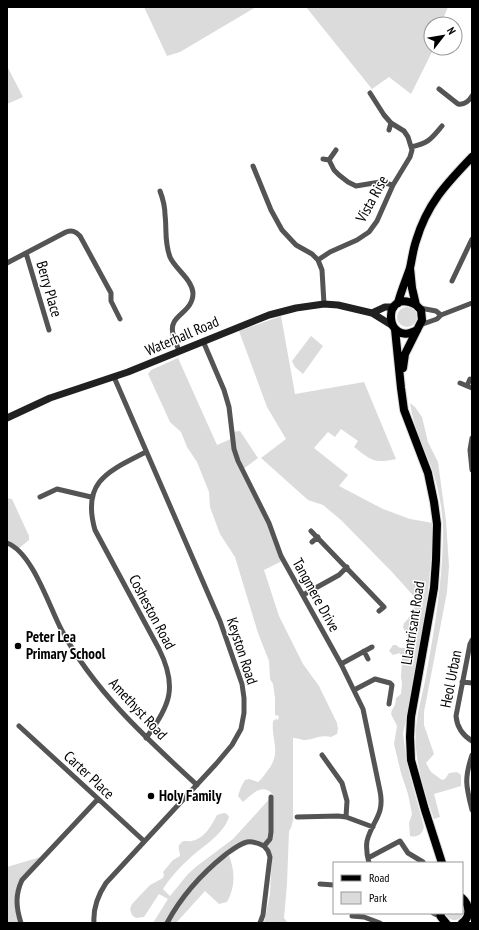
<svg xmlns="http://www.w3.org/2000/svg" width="479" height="930" viewBox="0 0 479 930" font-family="'PT Sans Narrow',sans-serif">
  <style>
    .green { fill: #dbdbdb }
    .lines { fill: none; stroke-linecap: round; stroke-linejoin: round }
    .primary-casing { stroke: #dbdbdb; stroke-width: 10 }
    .street { stroke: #545454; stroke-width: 5 }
    .secondary { stroke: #212121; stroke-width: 7 }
    .primary { stroke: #000; stroke-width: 8 }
    .poi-dot { fill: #000; stroke: #fff; stroke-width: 1.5 }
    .labels { text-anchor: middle; stroke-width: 3; stroke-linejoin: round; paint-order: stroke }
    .street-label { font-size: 15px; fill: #000; stroke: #fff }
    .poi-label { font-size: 15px; font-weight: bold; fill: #000; stroke: #fff; text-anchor: start }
  </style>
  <rect width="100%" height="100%" fill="#fff"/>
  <path class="green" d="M144 7H256L180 52 167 56Z
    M306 7H448L443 19H444L442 24H431V48H434L411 94 389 77 372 89Z
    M7 66 23 97 7 104Z
    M397 317a10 10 0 1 1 20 0a10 10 0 1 1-20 0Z
    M281 316 295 394 364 382 396 459C373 464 371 460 354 447L358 441 341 429 335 437 328 432 314 448 348 475 339 486 383 509 410 519 433 523 432 548 427 604 409 707 403 733 405 749 409 772 424 827C422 834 418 838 410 836L409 823 412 814 408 794 401 773 394 744 397 726 391 714 392 710 395 705 396 698 401 694 402 684 401 677 402 658 400 653 393 655 389 651 393 645H396L400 648H407L408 639 403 627 404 623 408 619 418 601 392 572 341 520 323 505 308 500 261 458 286 439 267 407 239 331Z
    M311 336 323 346 303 374 295 367 292 361Z
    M178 358 217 445 233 438 232 432 240 431 258 458 242 470 284 560 264 570 279 616 303 664 319 686 337 723 338 729 337 734 331 737C320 734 313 740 303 740 299 739 297 738 293 738V820L291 828 289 831 287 884 284 918 288 923H264L270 894 272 856 264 846 247 842 228 853C235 870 236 886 227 902L219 904 205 891 176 923H153L168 899 159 894 144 917 136 918 132 915 130 909 132 904 150 885 163 878 164 875 163 872 173 860 180 856C180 852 177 847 180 844 183 839 188 842 192 841 205 838 211 826 217 815L224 813 227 814 229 817C223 835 203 846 190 858 180 867 170 878 163 889L170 896 188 874 197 866 233 839 273 795C263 782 252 794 243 802L238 796 241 787 245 780 249 779 258 782C263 778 264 775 268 770 282 752 271 741 273 721L276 719 278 720 279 716 275 715V698L273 684 270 679 269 661 258 633 235 557 220 534 210 507 209 492 197 462 187 447 181 432 170 422 148 374 151 370Z
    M410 403 415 407 422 417 428 442 438 462 446 521 449 566 447 592 424 712V725L434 754 426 763 431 772 442 780 445 779 449 773 457 772 461 775V786L434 794 440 817 434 819C426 796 418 772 416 748 413 722 423 696 427 670 435 627 442 582 443 538 444 517 439 489 432 469 424 447 413 426 410 403Z
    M7 498 12 499 29 536V540L18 549 7 543Z
    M44 856 31 870 18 889 21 923H7V867Z
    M462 904 464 912C460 922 450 923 445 913H462Z"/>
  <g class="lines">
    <g class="primary-casing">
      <path id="primary" d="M398 303C401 291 406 280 410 268 412 259 413 250 416 241 427 204 446 184 472 157
        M416 305C381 286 384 349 417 330
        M395 329 401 388 404 410 428 473 434 502 437 524 436 560 434 588 411 717 410 737 411 760 425 810 442 863
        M403 368 405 354 422 320 421 310 416 305 412 288 410 268
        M462 898C470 905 471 917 462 923
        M440 913 441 917 446 923"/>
    </g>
    <path class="street" d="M439 89 458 104C465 105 469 101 472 96
      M389 130 391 123
      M411 147C429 143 431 139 442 126
      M336 150 329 160 334 170 339 175 348 182 356 186 380 182 393 185
      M323 159 329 160
      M253 166 271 210 282 230 296 245 312 254 318 260 322 270 324 304
      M160 191C163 199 165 206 165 215 167 230 164 241 170 257 175 269 192 279 193 293 193 314 168 314 173 334 174 339 177 345 179 351
      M26 253 66 232C72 230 75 231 80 236L111 293V301L120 319
      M318 260 330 252 357 240 369 232 377 221 393 185 410 157 412 150 408 137 404 131 391 123 384 115 370 93
      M7 263 26 253 49 330
      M452 281 472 239
      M420 308 436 311 441 315
      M420 325 437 319 441 315 472 303
      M203 341 224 390 229 407 234 449 238 461 269 523 281 556 341 664 363 709 380 791C385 815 372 821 367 841 366 848 367 856 369 863
      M460 383 472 388
      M467 386 470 379
      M472 438 470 450 472 470
      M40 497 57 489 91 497
      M311 531 384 607 379 611
      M312 542 318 537
      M7 543C32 552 49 606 61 629 94 691 146 738 197 785
      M303 595 339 575 347 567
      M472 640 470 644 456 716C457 727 462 735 472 741
      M364 651 368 659
      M341 664 372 647
      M462 682 472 683
      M354 690 375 679 390 683 392 685 389 704
      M19 726 144 841
      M146 738C170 706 178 687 159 649L95 530C81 481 109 471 146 452
      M322 755 342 783 347 801 346 817
      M472 755C464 779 466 786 472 810
      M297 817 338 816 346 817 373 827
      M368 858 400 841 408 853 423 862
      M320 884 334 885
      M433 913 441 917
      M352 916 364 917 380 923
      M21 923C16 907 15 895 22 880L98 799
      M94 923C93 909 98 895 106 883L216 764 232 745 241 729 244 713V698L242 684 220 621 114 377
      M167 923C182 895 200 875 225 855 232 850 239 844 247 842 253 841 258 843 264 846L270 839 271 832V797
      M260 923 263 915 270 857 268 851 264 846"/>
    <path class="secondary" d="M372 313 385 307H394
      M7 418 50 398 128 372 269 315 296 308 324 304 338 305 372 313 393 326"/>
    <use href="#primary" class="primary"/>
  </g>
  <g class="poi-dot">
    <circle cx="18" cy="646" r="4"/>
    <circle cx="151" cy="796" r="4"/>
  </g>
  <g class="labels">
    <g class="street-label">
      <text transform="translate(372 199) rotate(-61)" y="5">Vista Rise</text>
      <text transform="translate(49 289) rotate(74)" y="5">Berry Place</text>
      <text transform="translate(182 336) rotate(-23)" y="5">Waterhall Road</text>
      <text transform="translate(316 595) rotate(61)" y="5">Tangmere Drive</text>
      <text transform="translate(152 612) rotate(62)" y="5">Cosheston Road</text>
      <text transform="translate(413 623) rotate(-81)" y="5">Llantrisant Road</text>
      <text transform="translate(242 651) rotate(72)" y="5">Keyston Road</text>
      <text transform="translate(451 679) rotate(-79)" y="5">Heol Urban</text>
      <text transform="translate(138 709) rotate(47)" y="5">Amethyst Road</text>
      <text transform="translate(89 775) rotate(43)" y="5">Carter Place</text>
    </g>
    <g class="poi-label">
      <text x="26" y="642">Peter Lea<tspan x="26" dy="17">Primary School</tspan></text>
      <text x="159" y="801">Holy Family</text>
    </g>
  </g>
  <rect width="479" height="930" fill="none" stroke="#000000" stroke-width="16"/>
  <rect x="333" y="862" width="130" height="52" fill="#ffffff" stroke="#999999"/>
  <rect x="341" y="875" width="20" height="6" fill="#000000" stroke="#999999"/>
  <text x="369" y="882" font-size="12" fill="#000000">Road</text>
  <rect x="341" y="892" width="20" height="12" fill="#dbdbdb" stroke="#999999"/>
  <text x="369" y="902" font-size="12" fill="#000000">Park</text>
  <g transform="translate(443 36) rotate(59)"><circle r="19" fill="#ffffff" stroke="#999999"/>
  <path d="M0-3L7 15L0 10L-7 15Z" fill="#000000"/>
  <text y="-6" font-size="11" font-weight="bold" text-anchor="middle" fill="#000000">N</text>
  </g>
</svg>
